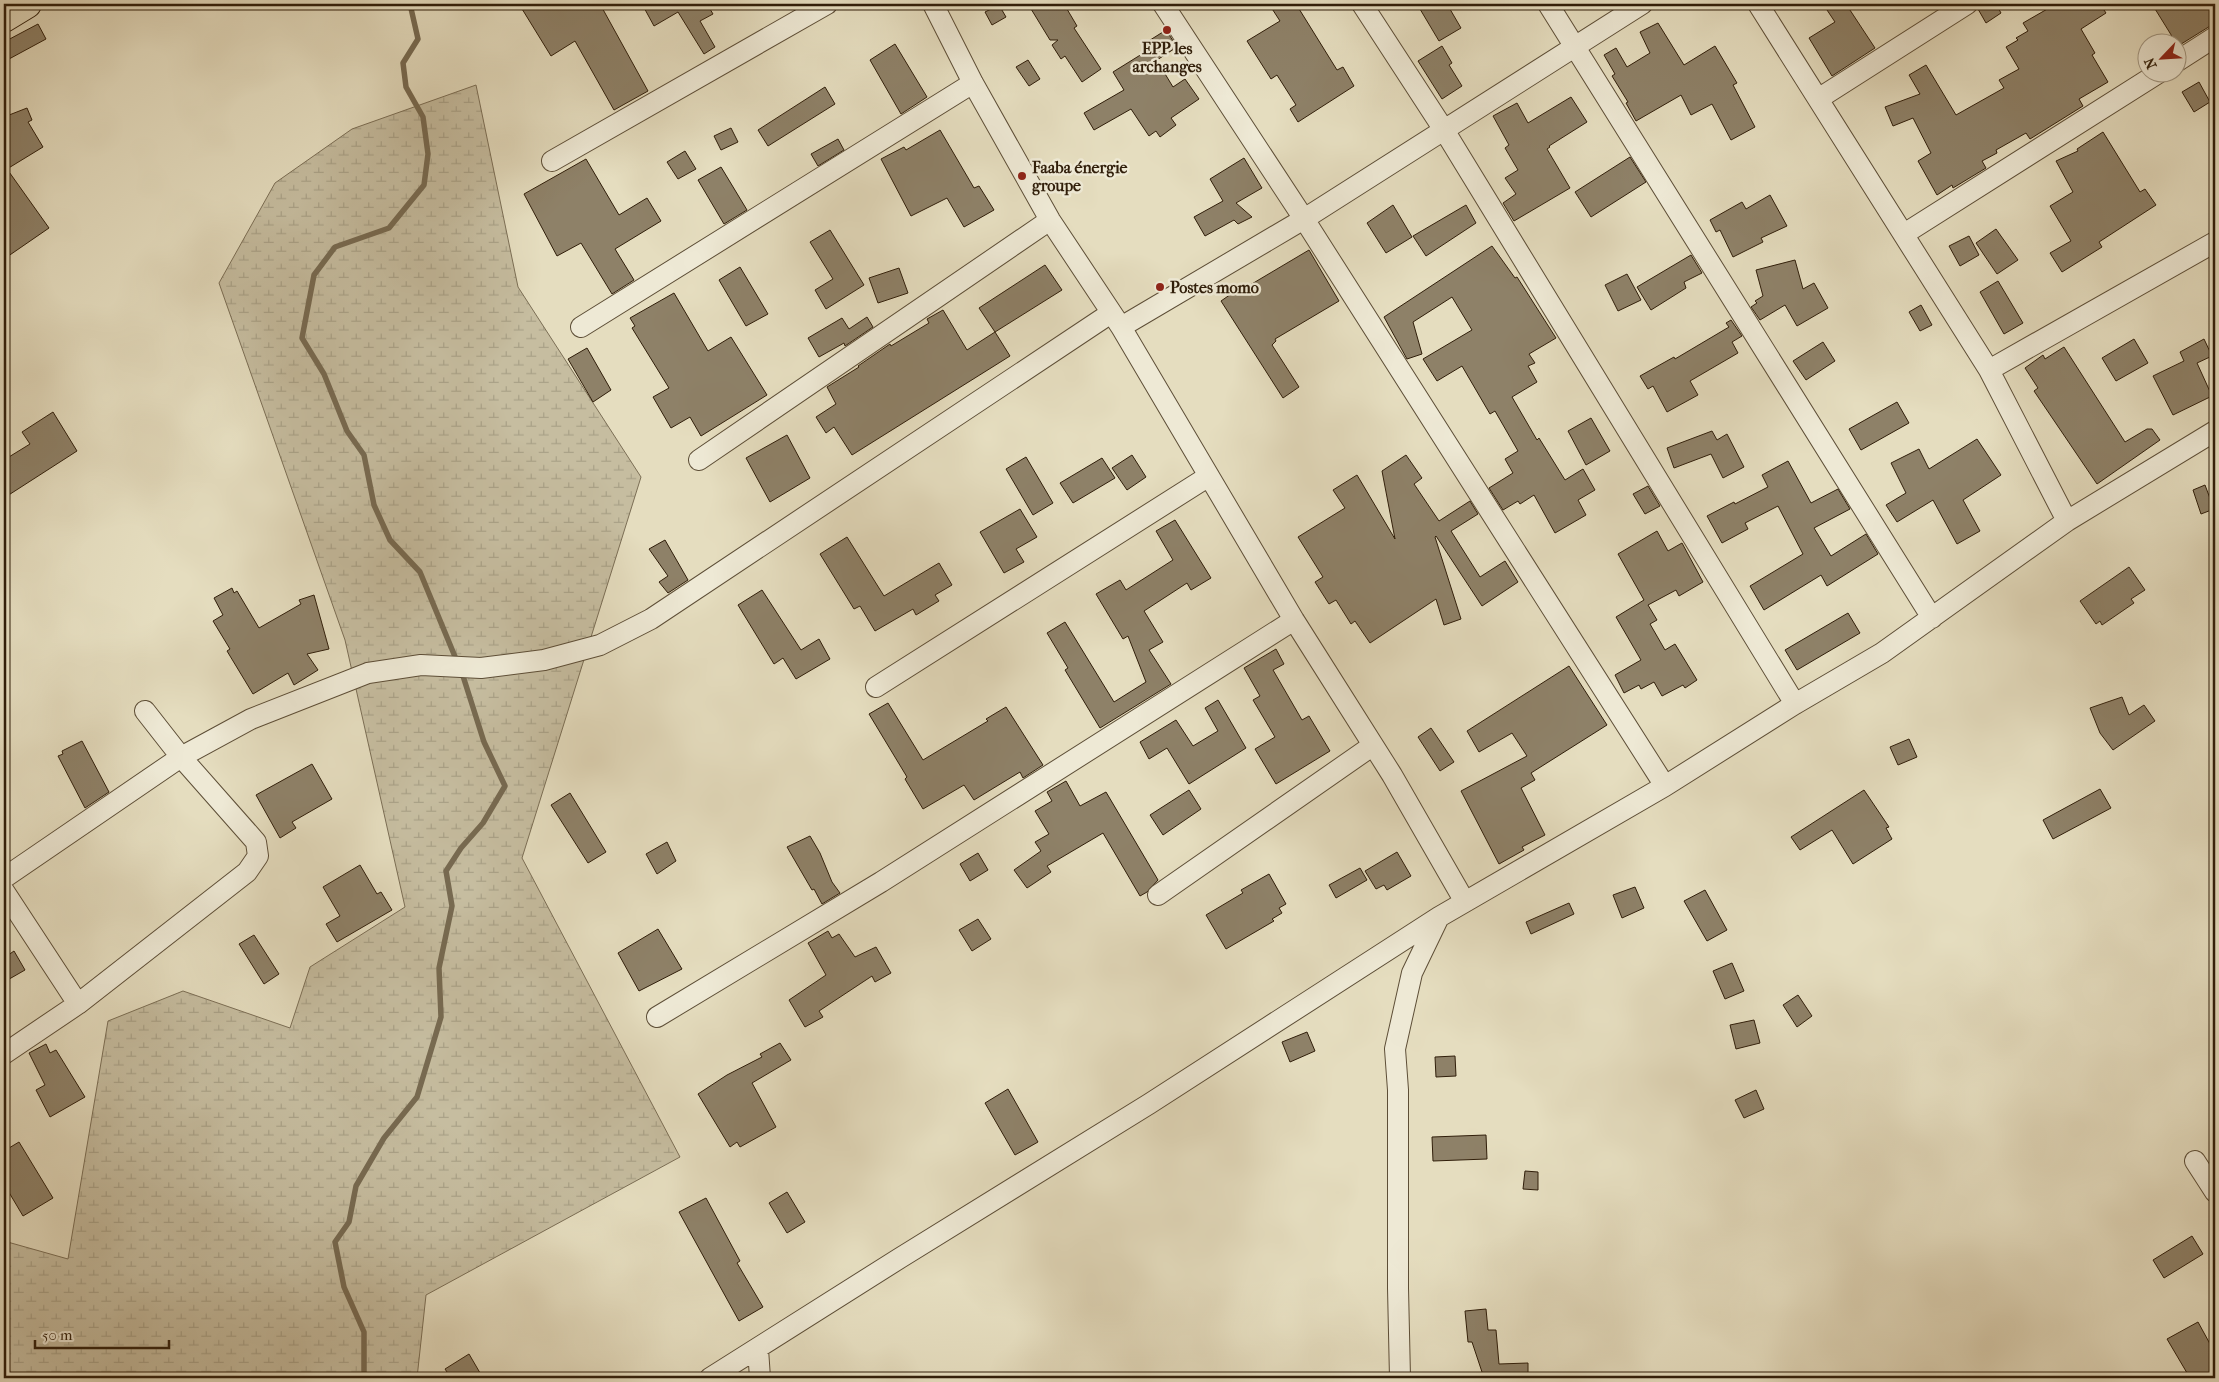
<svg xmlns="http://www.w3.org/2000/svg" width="2219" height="1382" viewBox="0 0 2219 1382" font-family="'IM FELL French Canon',serif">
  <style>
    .wetland { fill: url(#wetland-marsh); stroke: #7b6e55 }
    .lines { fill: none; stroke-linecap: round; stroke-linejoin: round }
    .stream { stroke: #776a51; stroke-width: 5.5 }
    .building { fill: #8e8168; stroke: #301e0a }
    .minor-casing { stroke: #5d4e37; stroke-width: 22 }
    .primary-casing { stroke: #301e0a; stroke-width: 30 }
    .minor { stroke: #eee9d5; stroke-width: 20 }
    .primary { stroke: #e5ddbf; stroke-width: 28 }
    .poi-dot { fill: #8f2418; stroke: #eee9d5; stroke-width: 2 }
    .labels { text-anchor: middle; stroke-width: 5; stroke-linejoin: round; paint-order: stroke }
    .poi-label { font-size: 16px; font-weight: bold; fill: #301e0a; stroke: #eee9d5; text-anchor: start }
  </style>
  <defs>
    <pattern id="wetland-marsh" width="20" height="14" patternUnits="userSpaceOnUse" patternTransform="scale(1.25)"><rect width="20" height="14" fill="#c6bda0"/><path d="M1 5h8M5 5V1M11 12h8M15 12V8" fill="none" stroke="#aaa288"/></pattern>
  </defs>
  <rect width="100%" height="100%" fill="#e5ddbf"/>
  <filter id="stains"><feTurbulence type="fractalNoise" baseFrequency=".004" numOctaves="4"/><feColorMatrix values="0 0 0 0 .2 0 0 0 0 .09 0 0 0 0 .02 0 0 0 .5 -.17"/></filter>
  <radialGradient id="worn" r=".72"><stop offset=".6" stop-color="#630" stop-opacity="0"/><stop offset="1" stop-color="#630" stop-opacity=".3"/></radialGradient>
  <path class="wetland" d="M476 85 518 287 641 477 522 858 680 1157 426 1295 417 1378H4V1241L68 1259 108 1021 183 991 290 1028 310 967 405 907 345 640 219 283 275 183 352 129Z"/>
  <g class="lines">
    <path class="stream" d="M362 1378 364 1374V1332L344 1287 335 1242 349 1222 356 1186 384 1138 417 1097 441 1017 439 968 452 906 446 871 461 848 483 823 505 786 484 742 463 676 420 572 390 540 374 505 364 455 347 431 324 374 302 338 314 275 335 247 389 228 424 185 428 154 423 117 406 87 403 63 418 39 410 4"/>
  </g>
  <path class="building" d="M519 4H600L648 91 614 110 575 41 551 56Z
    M642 4H707L713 14 700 21 715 47 704 54 678 12 654 26Z
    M1028 4H1064L1077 26 1074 28 1101 69 1082 82 1065 56 1061 59 1052 45 1058 40H1050Z
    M1269 4H1296L1337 70 1343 67 1354 86 1298 122 1290 109 1296 105 1277 75 1271 79 1247 41 1280 21Z
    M1417 4H1447L1461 28 1439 41Z
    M1823 4H1846L1875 48 1832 76 1809 38 1835 22Z
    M1979 4H1996L2001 13 1986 23 1978 9Z
    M2056 4H2100L2106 13 2081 29 2095 53 2092 55 2108 82 2079 99 2083 106 2030 139 2026 133 1996 150 1997 153 1982 161 1986 168 1953 188 1952 185 1937 195 1918 161 1931 153 1913 118 1893 126 1885 107 1920 94 1909 75 1926 65 1956 115 2004 88 1999 80 2019 69 2006 47 2018 40 2016 38 2028 31 2023 23Z
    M2152 4H2215V23L2178 46Z
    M999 5 1006 17 992 25 985 12Z
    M1658 23 1684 65 1715 46 1737 83 1733 85 1755 127 1731 140 1712 104 1691 115 1681 95 1636 121 1626 103 1628 102 1612 76 1615 74 1604 55 1616 48 1627 67 1650 53 1640 32Z
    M38 24 46 39 9 59 4 50V42Z
    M1166 30 1177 47 1157 60 1147 42Z
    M895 44 927 97 901 114 870 60Z
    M1442 46 1452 63 1449 65 1462 86 1442 99 1418 61Z
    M1150 49 1173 87 1185 79 1199 99 1171 118 1176 125 1160 137 1156 131 1149 136 1131 109 1094 130 1084 113 1124 90 1113 72Z
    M1028 60 1040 79 1029 86 1016 67Z
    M2199 82 2210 102 2194 112 2182 92Z
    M825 87 835 104 768 146 758 130Z
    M1571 97 1587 122 1549 146 1550 147 1547 149 1570 188 1514 221 1503 203 1516 194 1505 178 1518 170 1505 148 1509 145 1493 116 1517 103 1528 123Z
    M27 108 32 120 28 122 43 147 7 169 49 228 4 259V117Z
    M731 128 738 142 721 150 714 136Z
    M940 130 974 188 979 186 994 210 964 227 947 198 911 216 881 159 904 147 906 150Z
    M2103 132 2140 192 2145 189 2156 205 2099 242 2102 247 2062 272 2050 253 2071 241 2050 206 2073 192 2056 161 2078 151 2077 149Z
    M838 139 844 150 818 166 811 154Z
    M685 151 696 169 678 179 667 162Z
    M1630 157 1646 182 1591 217 1575 192Z
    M1244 158 1262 188 1236 203 1252 217 1238 224 1234 220 1205 236 1194 217 1223 201 1210 179Z
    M586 159 619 215 647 198 661 221 615 249 634 280 612 294 581 243 557 256 524 194Z
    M721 167 747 210 724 224 698 180Z
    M1770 195 1787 226 1761 238 1763 242 1733 257 1720 230 1716 232 1710 220 1742 202 1746 209Z
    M1393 205 1412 237 1386 253 1367 223Z
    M1466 205 1476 223 1426 256 1413 236Z
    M1996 229 2018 260 1997 274 1976 243Z
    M830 230 864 285 826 309 815 290 833 279 810 242Z
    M1969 236 1979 255 1960 266 1949 246Z
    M1492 246 1515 278 1517 277 1556 338 1529 354 1535 363 1528 366 1537 382 1512 397 1537 440 1539 438 1565 480 1583 469 1595 490 1578 500 1586 515 1555 533 1534 495 1520 504 1518 501 1503 510 1489 488 1513 473 1505 459 1518 451 1495 411 1490 414 1462 366 1437 381 1423 359 1472 330 1452 297 1413 322 1422 354 1407 359 1384 317Z
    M1309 250 1339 301 1275 339 1276 341 1272 345 1299 387 1283 398 1221 301 1244 285 1245 288Z
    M1691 255 1702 273 1684 282 1686 288 1651 310 1637 287Z
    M1795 260 1803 289 1814 283 1828 308 1797 326 1785 305 1760 320 1751 307 1757 303 1755 301 1763 296 1756 270Z
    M1045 265 1062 290 995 332 979 308Z
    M740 267 768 314 746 326 719 280Z
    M899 268 908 293 878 303 869 278Z
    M1627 274 1641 300 1618 311 1605 285Z
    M1998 281 2023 323 2004 334 1980 292Z
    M674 293 708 351 731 337 767 395 701 436 690 417 671 428 653 397 669 388 632 328 635 326 630 318Z
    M1921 305 1932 325 1920 331 1909 312Z
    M943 310 967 350 995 332 1010 356 852 455 834 427 826 433 816 417 836 404 827 387 859 367 858 366 890 344 891 346 929 323 927 319Z
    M867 317 873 327 845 346 844 343 819 357 808 338 842 318 849 329Z
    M1731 320 1742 336 1732 342 1738 353 1690 381 1698 395 1667 412 1653 386 1648 389 1640 376 1674 357 1675 359 1729 327 1726 323Z
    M2134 339 2148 363 2116 381 2102 358Z
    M2204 339 2212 356 2197 363 2212 396 2173 415 2153 376 2184 361 2180 352Z
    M1823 342 1835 361 1806 380 1793 361Z
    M2064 347 2125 442 2147 429H2152L2160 440 2097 484 2034 391 2038 388 2025 368 2043 355 2045 359Z
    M587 348 611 390 593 402 568 359Z
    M1897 402 1909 423 1861 450 1849 429Z
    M53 412 77 451 4 498V460L30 444 22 432Z
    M1591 418 1610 451 1586 465 1568 431Z
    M1712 431 1717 440 1727 434 1744 467 1723 478 1711 454 1674 468 1667 448Z
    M787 435 810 478 770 502 746 458Z
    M1977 439 2001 475 1963 500 1980 531 1957 544 1933 500 1897 522 1886 505 1906 493 1891 463 1919 449 1929 469Z
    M1132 455 1146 477 1127 490 1112 468Z
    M1406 455 1422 478 1414 484 1439 521 1470 501 1478 514 1451 531 1480 577 1505 561 1518 582 1482 606 1436 536 1435 537 1461 619 1444 625 1436 599 1370 643 1355 621 1351 624 1336 600 1329 604 1315 582 1323 577 1298 537 1345 508 1333 490 1357 475 1395 539 1382 471Z
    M1026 457 1053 503 1033 515 1006 469Z
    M1102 458 1115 478 1073 503 1060 483Z
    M1788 461 1811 503 1838 489 1850 509 1814 528 1831 556 1866 534 1878 554 1827 586 1821 575 1764 610 1750 586 1803 554 1778 506 1745 523 1748 529 1722 543 1707 516 1734 502 1735 504 1768 487 1762 475Z
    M2205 485 2214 509 2201 514 2193 490Z
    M1648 486 1660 506 1645 514 1633 494Z
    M1020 509 1037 537 1016 549 1024 562 1004 573 980 532Z
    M1175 520 1211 578 1191 590 1187 583 1144 611 1163 642 1149 650 1171 684 1100 728 1065 670 1068 668 1047 633 1065 622 1114 702 1146 682 1128 636 1123 639 1096 594 1120 580 1126 590 1173 560 1156 531Z
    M1657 531 1668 551 1682 543 1703 582 1679 596 1676 590 1648 605 1657 620 1650 624 1665 650 1675 644 1697 680 1685 688 1683 685 1662 696 1654 682 1641 689 1639 685 1624 693 1615 675 1641 660 1616 617 1644 600 1618 554Z
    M847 537 884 596 939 563 952 585 935 595 939 601 916 615 913 609 875 631 860 606 854 609 820 554Z
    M665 540 688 580 668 593 659 582 668 576 649 549Z
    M2129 567 2145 590 2131 599 2134 603 2102 625 2100 621 2096 624 2080 601Z
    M232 588 234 593 237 591 259 628 301 604 299 600 314 595 329 649 307 654 318 670 294 685 288 673 253 694 227 651 230 649 213 621 223 615 214 598Z
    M762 590 801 650 819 639 830 659 796 679 783 658 774 664 738 605Z
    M1848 613 1860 633 1797 670 1785 650Z
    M1276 649 1284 664 1273 670 1302 720 1309 716 1330 751 1276 784 1255 749 1275 737 1253 700 1260 696 1244 668Z
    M1569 666 1607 725 1531 773 1535 780 1521 788 1545 835 1522 847 1524 850 1499 864 1461 791 1527 756 1512 733 1479 752 1467 731Z
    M2122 697 2129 715 2144 705 2155 721 2113 750 2100 733 2090 708Z
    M1218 700 1246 748 1189 784 1167 748 1149 759 1140 742 1176 720 1193 746 1218 731 1205 708Z
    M888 703 923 760 988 721 986 719 1006 707 1043 765 1023 778 1020 772 974 800 964 785 923 809 905 779 907 777 869 714Z
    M1431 728 1454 762 1440 771 1418 737Z
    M1909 739 1917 757 1898 765 1890 747Z
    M82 741 109 792 85 808 58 756 63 754 62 751Z
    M312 764 332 799 292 822 296 828 280 838 256 795Z
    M1066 781 1080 806 1106 792 1158 880 1147 892 1140 896 1103 833 1047 866 1051 872 1027 888 1014 870 1041 851 1035 842 1049 834 1035 811 1052 801 1047 792Z
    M2100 789 2111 808 2053 839 2043 820Z
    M1189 790 1201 809 1163 835 1150 815Z
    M1864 790 1889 827 1886 828 1892 839 1853 864 1832 830 1800 850 1791 837Z
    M570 793 606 852 588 863 551 805Z
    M810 836 820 853 832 882 840 893 822 904 814 889 812 890 787 847Z
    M667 842 676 861 657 874 646 854Z
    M1397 852 1411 876 1387 890 1384 885 1376 889 1365 871Z
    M978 853 988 870 970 881 960 864Z
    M360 865 377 894 381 892 392 910 337 942 326 924 340 916 323 887Z
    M1360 868 1367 880 1336 898 1329 885Z
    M1269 874 1286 904 1279 908 1282 913 1272 919 1274 921 1226 949 1206 915 1243 893 1241 890Z
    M1635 887 1644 908 1622 918 1613 895Z
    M1705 890 1727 930 1707 941 1684 901Z
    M1569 903 1574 914 1531 934 1526 922Z
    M978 919 991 939 972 951 959 930Z
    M658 929 682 969 639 991 618 953Z
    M828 931 832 938 839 934 855 957 876 947 891 973 875 982 872 976 819 1011 823 1017 805 1027 789 1000 826 975 808 943Z
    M254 935 279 974 264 984 239 944Z
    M14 951 25 970 4 982V958Z
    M1732 963 1744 991 1725 999 1713 971Z
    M1798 995 1812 1016 1797 1027 1783 1005Z
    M1754 1020 1760 1043 1736 1049 1730 1025Z
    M1307 1032 1315 1051 1290 1062 1282 1042Z
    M780 1043 791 1060 752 1083 776 1127 740 1147 737 1142 730 1147 698 1094 727 1075 762 1057 760 1054Z
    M46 1044 50 1053 56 1050 85 1097 50 1117 36 1090 45 1085 29 1053Z
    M1455 1056 1456 1076 1436 1077 1435 1057Z
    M1008 1089 1038 1142 1015 1155 985 1103Z
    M1756 1090 1764 1109 1744 1118 1735 1100Z
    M1486 1135 1487 1159 1433 1161 1432 1137Z
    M19 1142 53 1198 23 1216 4 1184V1151Z
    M1525 1171 1538 1172V1190L1523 1189Z
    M787 1192 805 1222 787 1233 769 1203Z
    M706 1198 740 1261 737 1263 763 1307 739 1321 679 1212Z
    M2192 1236 2203 1254 2164 1278 2153 1260Z
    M1486 1309 1488 1330H1496L1499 1364 1528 1363V1378H1484L1472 1342H1468L1465 1311Z
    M2198 1322 2215 1353V1378H2190L2167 1339Z
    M469 1354 483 1378H451L445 1369Z"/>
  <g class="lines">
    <g class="minor-casing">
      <path id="minor" d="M933 4 973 83 1050 220 1121 327 1294 620 1392 775 1465 902
        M1163 4 1304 219 1665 786
        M1362 4 1444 130 1795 704
        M1548 4 1932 618
        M1758 4 1989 370 2067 521
        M2176 62 2215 37
        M1818 99 1967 4
        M552 161 827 4
        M1904 234 2160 72
        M581 327 973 83
        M1121 327 1304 219 1642 4
        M1989 370 2215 242
        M699 460 1050 220
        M876 687 1209 476
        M4 878 181 757 145 711
        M4 891 78 1004
        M1158 895 1372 746
        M657 1017 881 882 1294 620
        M4 1054 78 1004 247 872 258 856 256 842 181 757 251 719 368 673 421 665 481 668 544 660 600 645 651 619 1111 313
        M2195 1161 2215 1192
        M758 1349 760 1378
        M710 1378 900 1258 1149 1104 1439 917 1665 786 1795 704 1882 653 2067 521 2215 431
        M1400 1378 1398 1288V1090L1395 1049 1412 973 1439 917"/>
    </g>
    <g class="primary-casing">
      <path id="primary" d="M4 18 27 4"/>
    </g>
    <use href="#minor" class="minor"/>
    <use href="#primary" class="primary"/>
  </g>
  <g class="poi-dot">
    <circle cx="1167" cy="30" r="5"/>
    <circle cx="1022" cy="176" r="5"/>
    <circle cx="1160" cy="287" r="5"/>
  </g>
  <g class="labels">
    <g class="poi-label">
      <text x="1167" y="54" text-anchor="middle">EPP les<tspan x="1167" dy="18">archanges</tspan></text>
      <text x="1032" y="173">Faaba énergie<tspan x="1032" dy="18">groupe</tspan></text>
      <text x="1170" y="293">Postes momo</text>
    </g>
  </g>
  <rect width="2219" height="1382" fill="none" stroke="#e5ddbf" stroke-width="20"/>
  <rect x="5" y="5" width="2209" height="1372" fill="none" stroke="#301e0a" stroke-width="2.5"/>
  <rect x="10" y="10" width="2199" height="1362" fill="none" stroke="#301e0a"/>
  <g transform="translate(2162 58) rotate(245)"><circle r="24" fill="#eee9d5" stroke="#a29884"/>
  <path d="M0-4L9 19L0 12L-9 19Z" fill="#8f2418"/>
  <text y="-8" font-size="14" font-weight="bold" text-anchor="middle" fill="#301e0a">N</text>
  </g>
  <path d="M35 1340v8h134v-8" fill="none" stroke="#301e0a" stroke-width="2.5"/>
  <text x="42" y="1340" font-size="15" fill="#301e0a" stroke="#eee9d5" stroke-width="4" paint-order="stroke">50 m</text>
  <rect width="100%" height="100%" filter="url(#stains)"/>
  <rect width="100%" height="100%" fill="url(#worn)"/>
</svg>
